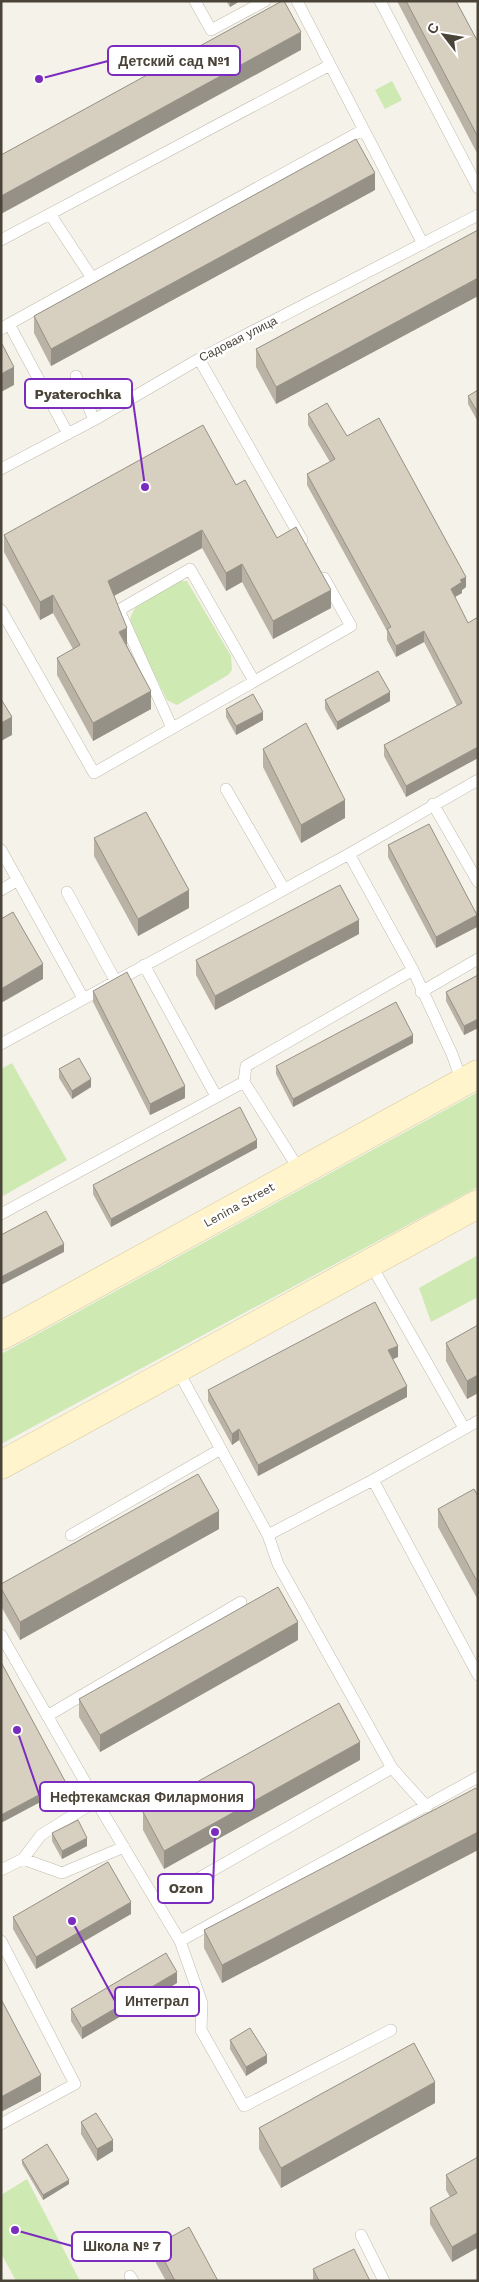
<svg xmlns="http://www.w3.org/2000/svg" width="479" height="2282" viewBox="0 0 479 2282" font-family="'Work Sans',sans-serif">
  <style>
    .green { fill: #cfe9b3 }
    .lines { fill: none; stroke-linecap: round; stroke-linejoin: round }
    .lane-casing { stroke: #c1bbad; stroke-width: 12 }
    .secondary-casing { stroke: #d5c79a; stroke-width: 29 }
    .lane { stroke: #fff; stroke-width: 11 }
    .secondary { stroke: #fff4cb; stroke-width: 28 }
    .wall { fill: #b9b2a5 }
    .shaded-wall { fill: #969186 }
    .building { fill: #d7cfc0; stroke: #969186 }
    .labels { text-anchor: middle; stroke-width: 5; stroke-linejoin: round; paint-order: stroke }
    .street-label { font-size: 12px; fill: #4a4338; stroke: #fff }
    .leader { fill: none; stroke: #7b2cbf; stroke-width: 2 }
    .callout-dot { fill: #7b2cbf; stroke: #fff; stroke-width: 2 }
    .callout { fill: #fff; stroke: #7b2cbf; stroke-width: 2 }
    .callout-label { font-size: 14px; text-anchor: middle; font-weight: bold; fill: #4a4338 }
  </style>
  <rect width="100%" height="100%" fill="#f5f2ea"/>
  <path class="green" d="M392 81 402 100 385 109 375 90Z
    M179 581H187L231 656 232 670 228 675 177 705 167 700 130 625C129 600 161 591 179 581Z
    M12 1063 67 1160 1 1197V1069Z
    M478 1092V1187L1 1444V1354Z
    M478 1255V1297L431 1322 419 1288Z
    M27 2179 80 2281H16L1 2253V2195Z"/>
  <g class="lines">
    <g class="lane-casing">
      <path id="lane" d="M195 1 211 30 265 1
        M297 1 423 244
        M380 1 478 188
        M50 214 92 278 363 130
        M1 240 330 65
        M9 324 92 278
        M1 329 9 324 68 434
        M199 359 302 540
        M76 376 94 420
        M1 469 94 420 199 359 478 215
        M1 610 94 773 351 626 324 578
        M172 728 119 610 190 569 254 681
        M226 789 284 889
        M433 804 478 882
        M1 850 83 998
        M349 854 478 780
        M1 890 18 880
        M67 892 115 980
        M144 965 216 1096
        M421 992 478 959
        M1 1044 349 854 413 970 452 1054 462 1082
        M244 1082 246 1066 413 970
        M1 1214 244 1082 300 1171
        M370 1263 464 1428
        M177 1369 268 1535 278 1564 392 1768 427 1807
        M478 1421 373 1480 478 1675
        M71 1535 221 1449
        M268 1535 373 1480
        M1 1635 96 1801 180 1941 202 2003 201 2030 244 2106 391 2030
        M47 1716 241 1602
        M23 1859 62 1873 124 1847
        M1 1870 23 1859 41 1835 96 1801
        M157 1902 392 1768
        M1 1941 75 2084 1 2124
        M180 1941 478 1777
        M361 2235 384 2281
        M130 2276 133 2281"/>
    </g>
    <g class="secondary-casing">
      <path id="secondary" d="M1 1336 478 1074
        M1 1465 478 1204"/>
    </g>
    <use href="#lane" class="lane"/>
    <use href="#secondary" class="secondary"/>
  </g>
  <path class="wall" d="M226 1H240L230 7Z
    M397 1H456L478 42V155Z
    M375 190 51 366 34 333V316Z
    M478 230V296L276 404 256 367V349Z
    M478 390V422L468 404V396Z
    M308 414 347 436 466 587 462 590V593L455 597 478 758 406 797 384 756V745L457 706 424 642 396 657 387 640V631L307 485V474L330 462 308 425Z
    M236 485 331 608 273 639 242 582 226 591 202 548 114 596 127 645 151 709 93 741 57 675V658L73 649 53 613 40 620 4 552V535Z
    M325 700 390 701 337 730 325 709Z
    M226 709 263 720 236 735 226 717Z
    M263 749 345 818 301 843 263 767Z
    M94 838 189 908 138 936 94 856Z
    M388 845 477 927 436 948 388 857Z
    M359 934 215 1010 196 975V960Z
    M478 975V1028L464 1035 446 1001V992Z
    M93 991 185 1098 150 1115 93 1002Z
    M413 1043 293 1107 276 1074V1066Z
    M59 1069 91 1087 72 1099 59 1078Z
    M257 1148 111 1227 93 1194V1185Z
    M478 1325V1393L467 1399 446 1361V1343Z
    M398 1357 393 1359 407 1397 258 1476 239 1440 232 1445 208 1401V1390Z
    M478 1496V1600L438 1527V1509Z
    M219 1529 20 1640 1 1606V1584Z
    M298 1640 100 1752 79 1717V1699Z
    M360 1760 164 1869 143 1830V1812Z
    M478 1791V1850L222 1983 204 1948V1930Z
    M52 1833 87 1846 62 1859 52 1841Z
    M131 1914 36 1969 13 1929V1917Z
    M177 1983 82 2039 71 2021V2009Z
    M230 2040 267 2063 246 2076 230 2049Z
    M435 2103 281 2188 259 2149V2128Z
    M81 2122 113 2151 97 2161 81 2134Z
    M478 2157V2250L477 2248 452 2262 430 2224V2208L450 2197 446 2190V2175Z
    M22 2160 69 2184 43 2200 22 2164Z
    M156 2245 218 2281H166L156 2263Z
    M313 2269 370 2281H313Z"/>
  <path class="shaded-wall" d="M230 1H240L230 7Z
    M301 32V50L1 214V196Z
    M375 173V190L51 366V349Z
    M478 278V296L276 404V387Z
    M14 367V385L1 392V374Z
    M202 530V548L108 599V581Z
    M242 564V582L226 591V573Z
    M466 577V587L462 590V593L451 599V589L460 580Z
    M331 590V608L273 639V621Z
    M53 595V613L40 620V602Z
    M127 628V645L119 632Z
    M424 631V642L396 657V646Z
    M151 691V709L93 741V723Z
    M390 692V701L337 730V722Z
    M263 712V720L236 735V726Z
    M12 717V735L1 741V723Z
    M478 747V758L406 797V786Z
    M345 800V818L301 843V825Z
    M189 890V908L138 936V919Z
    M477 915V927L436 948V937Z
    M359 920V934L215 1010V996Z
    M43 964V979L1 1003V989Z
    M478 1019V1028L464 1035V1026Z
    M413 1035V1043L293 1107V1099Z
    M91 1079V1087L72 1099V1091Z
    M185 1086V1098L150 1115V1104Z
    M257 1140V1148L111 1227V1219Z
    M64 1244V1252L1 1285V1277Z
    M398 1346V1357L388 1361V1350Z
    M478 1375V1393L467 1399V1381Z
    M407 1386V1397L258 1476V1465Z
    M239 1429V1440L232 1445V1434Z
    M219 1511V1529L20 1640V1622Z
    M298 1622V1640L100 1752V1735Z
    M360 1742V1760L164 1869V1851Z
    M65 1781V1789L1 1823V1815Z
    M478 1832V1850L222 1983V1965Z
    M87 1838V1846L62 1859V1851Z
    M131 1902V1914L36 1969V1957Z
    M177 1972V1983L82 2039V2028Z
    M267 2055V2063L246 2076V2067Z
    M41 2075V2091L1 2112V2097Z
    M435 2082V2103L281 2188V2168Z
    M113 2140V2151L97 2161V2149Z
    M69 2180V2184L43 2200V2195Z
    M477 2233V2248L452 2262V2247Z"/>
  <path class="building" d="M282 1H284L301 32 1 196V155Z
    M406 1H456L478 42V137Z
    M356 139 375 173 51 349 34 316Z
    M478 230V278L276 387 256 349Z
    M1 342 14 367 1 374Z
    M478 390V413L468 396Z
    M327 403 347 436 379 418 466 577 460 580 462 582 451 589 468 623 478 617V747L406 786 384 745 462 703 424 631 396 646 387 629 391 627 307 474 335 459 308 414Z
    M203 425 236 485 245 480 277 538 296 527 331 590 273 621 242 564 226 573 202 530 108 581 127 628 119 632 151 691 93 723 57 658 80 645 53 595 40 602 4 535Z
    M378 671 390 692 337 722 325 700Z
    M253 694 263 712 236 726 226 709Z
    M1 699 12 717 1 723Z
    M306 723 345 800 301 825 263 749Z
    M146 812 189 890 138 919 94 838Z
    M429 824 477 915 436 937 388 845Z
    M340 885 359 920 215 996 196 960Z
    M13 912 43 964 1 989V919Z
    M127 972 185 1086 150 1104 93 991Z
    M478 975V1019L464 1026 446 992Z
    M396 1002 413 1035 293 1099 276 1066Z
    M79 1058 91 1079 72 1091 59 1069Z
    M240 1107 257 1140 111 1219 93 1185Z
    M46 1211 64 1244 1 1277V1235Z
    M375 1302 398 1346 388 1350 407 1386 258 1465 239 1429 232 1434 208 1390Z
    M478 1325V1375L467 1381 446 1343Z
    M198 1474 219 1511 20 1622 1 1588V1584Z
    M474 1489 478 1496V1583L438 1509Z
    M278 1587 298 1622 100 1735 79 1699Z
    M1 1662 65 1781 1 1815Z
    M339 1703 360 1742 164 1851 143 1812Z
    M476 1788 478 1791V1832L222 1965 204 1930Z
    M78 1820 87 1838 62 1851 52 1833Z
    M108 1862 131 1902 36 1957 13 1917Z
    M166 1953 177 1972 82 2028 71 2009Z
    M1 1999 41 2075 1 2097Z
    M250 2028 267 2055 246 2067 230 2040Z
    M414 2043 435 2082 281 2168 259 2128Z
    M96 2113 113 2140 97 2149 81 2122Z
    M47 2144 69 2180 43 2195 22 2160Z
    M478 2157V2234L477 2233 452 2247 430 2208 457 2193 446 2175Z
    M189 2227 218 2281H175L156 2245Z
    M354 2249 370 2281H319L313 2269Z"/>
  <g class="labels">
    <g class="street-label">
      <text transform="translate(238 339) rotate(-27)" y="4">Садовая улица</text>
      <text transform="translate(239 1205) rotate(-29)" y="4">Lenina Street</text>
    </g>
  </g>
  <path class="leader" d="M39 79L108 61M145 487L132 394M17 1730L40 1797M215 1832L213 1888M72 1921L115 2001M15 2230L72 2246"/>
  <g class="callout-dot">
    <circle cx="39" cy="79" r="5"/>
    <circle cx="145" cy="487" r="5"/>
    <circle cx="17" cy="1730" r="5"/>
    <circle cx="215" cy="1832" r="5"/>
    <circle cx="72" cy="1921" r="5"/>
    <circle cx="15" cy="2230" r="5"/>
  </g>
  <g class="callout">
    <rect x="108" y="46" width="132" height="29" rx="5"/>
    <rect x="25" y="379" width="107" height="29" rx="5"/>
    <rect x="40" y="1782" width="214" height="29" rx="5"/>
    <rect x="158" y="1874" width="55" height="29" rx="5"/>
    <rect x="115" y="1987" width="84" height="29" rx="5"/>
    <rect x="72" y="2232" width="99" height="29" rx="5"/>
  </g>
  <g class="callout-label">
    <text x="174" y="66">Детский сад №1</text>
    <text x="78" y="399">Pyaterochka</text>
    <text x="147" y="1802">Нефтекамская Филармония</text>
    <text x="186" y="1893">Ozon</text>
    <text x="157" y="2006">Интеграл</text>
    <text x="122" y="2251">Школа № 7</text>
  </g>
  <rect width="479" height="2282" fill="none" stroke="#4a4338" stroke-width="5"/>
  <g transform="translate(444 35) rotate(301)" stroke="#ffffff" stroke-width="4" paint-order="stroke">
  <path d="M0-4L9 19L0 12L-9 19Z" fill="#4a4338"/>
  <text y="-8" font-size="14" font-weight="bold" text-anchor="middle" fill="#4a4338">С</text>
  </g>
</svg>
